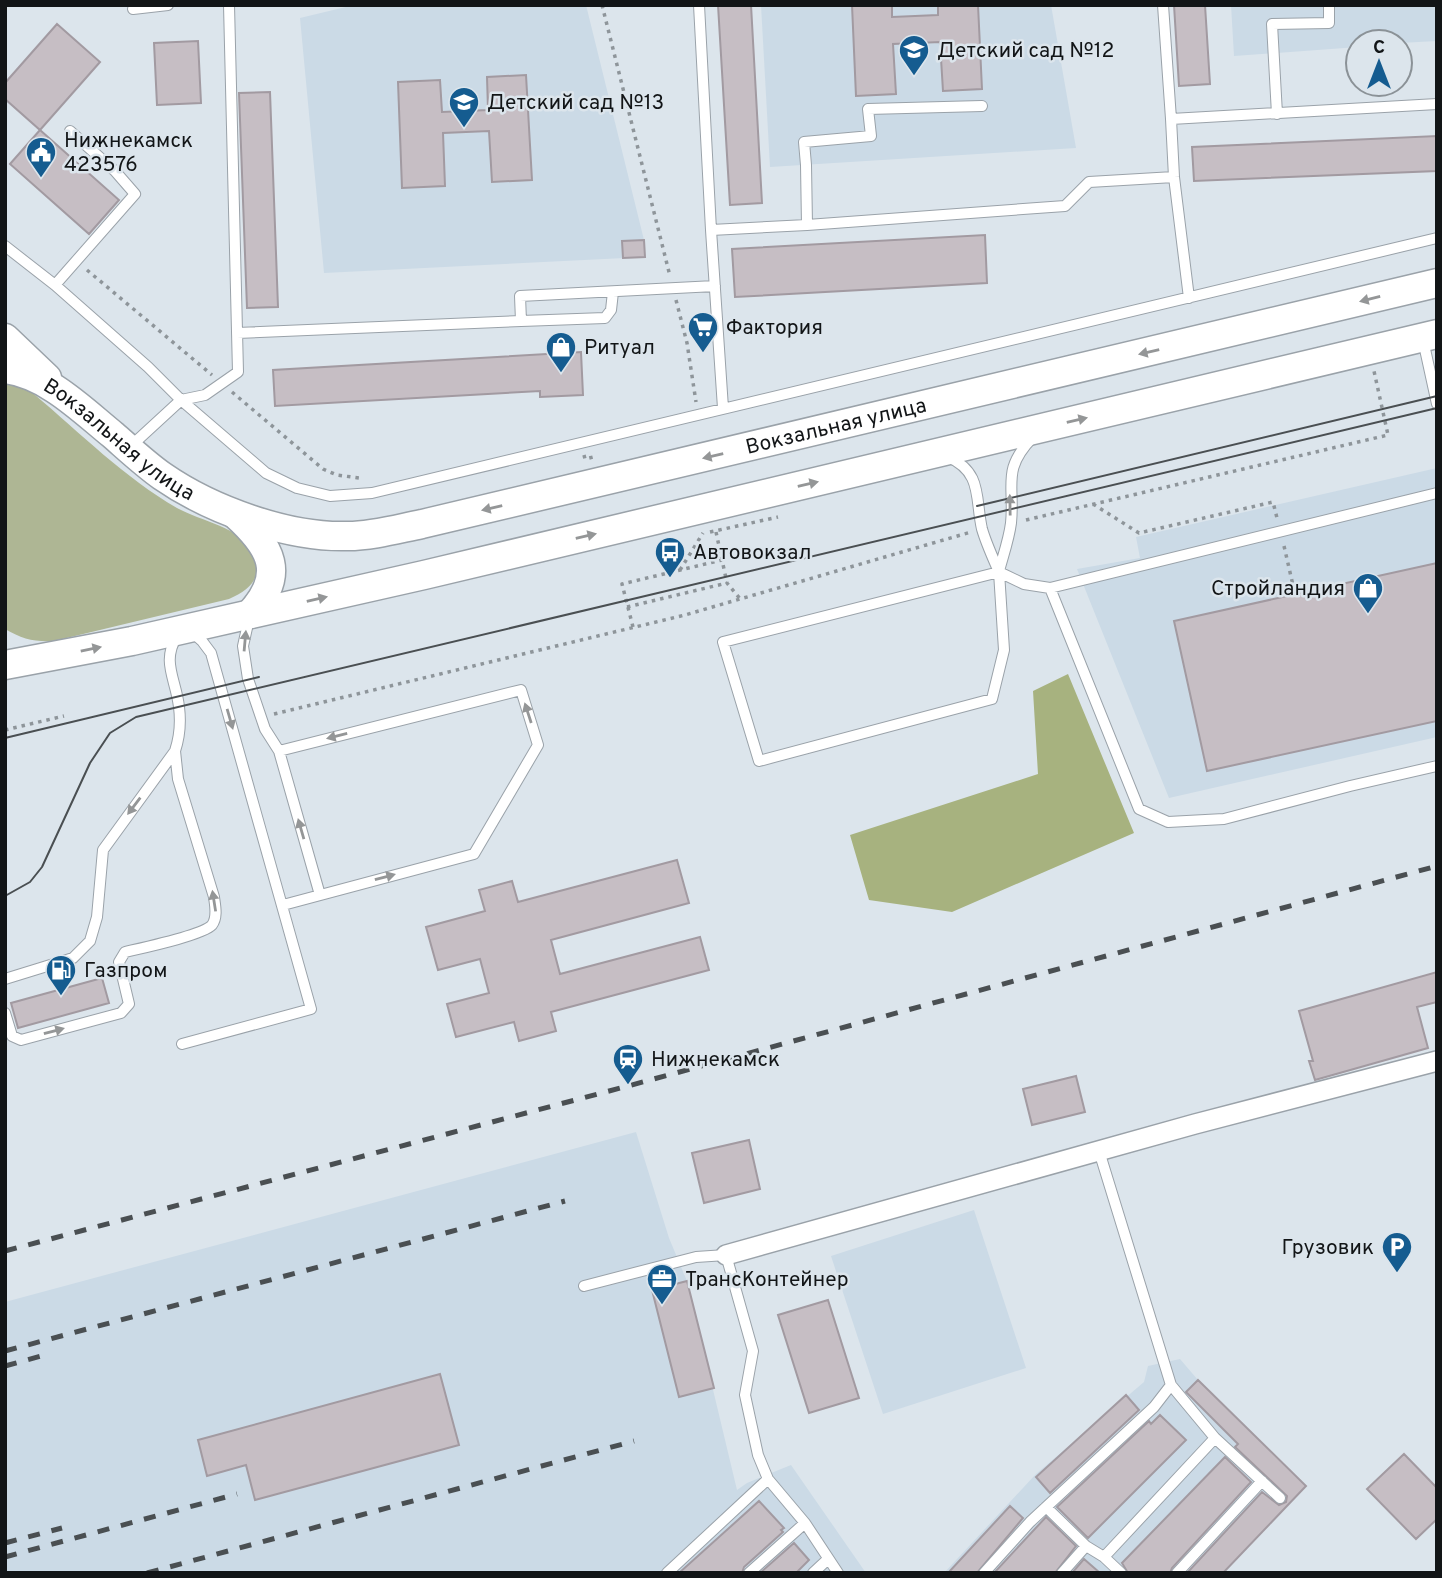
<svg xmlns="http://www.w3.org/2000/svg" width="1442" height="1578" viewBox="0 0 1442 1578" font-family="Overpass,sans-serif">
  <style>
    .built { fill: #cbdae6 }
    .green { fill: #aeb694 }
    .forest { fill: #a7b27f }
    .building { fill: #c6bec4; stroke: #a29aa1; stroke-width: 2 }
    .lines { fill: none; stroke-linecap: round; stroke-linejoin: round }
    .service-casing { stroke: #9aa2a9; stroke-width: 12 }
    .minor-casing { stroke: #9aa2a9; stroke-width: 22 }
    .secondary-casing { stroke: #9aa2a9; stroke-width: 31 }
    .path { stroke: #8e959a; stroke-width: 3.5; stroke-dasharray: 3.5 5; stroke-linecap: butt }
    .service { stroke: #fff; stroke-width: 10 }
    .minor { stroke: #fff; stroke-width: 19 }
    .secondary { stroke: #fff; stroke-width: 28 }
    .tram { stroke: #4a4f52; stroke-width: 2 }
    .rail { stroke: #4a4f52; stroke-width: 5; stroke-dasharray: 12 12; stroke-linecap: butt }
    .oneway { fill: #949697 }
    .labels { text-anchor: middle; stroke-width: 5; stroke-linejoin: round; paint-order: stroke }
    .poi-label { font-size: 21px; fill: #121517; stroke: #dce5ec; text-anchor: start }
    .street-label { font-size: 21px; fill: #121517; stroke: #dce5ec }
  </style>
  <rect width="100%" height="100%" fill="#dce5ec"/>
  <path class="built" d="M354 5H586L644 240 645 257 324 273 300 18Z
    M761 5H1051L1076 148 770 167Z
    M1231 5H1437V41L1400 43 1358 42V47L1234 56Z
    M1437 468V737L1169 798 1077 569 1140 558 1136 537Z
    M636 1132 669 1238 687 1281 737 1490 747 1483 791 1465 866 1573H5V1302Z
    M974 1210 1026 1368 883 1414 831 1256Z
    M1180 1359 1198 1380 1306 1486 1223 1573H944L1036 1474 1144 1382 1148 1366Z"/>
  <path class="green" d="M5 382 19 385 34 394C80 433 125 478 177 508 200 521 242 527 254 554 264 578 249 590 229 599L54 641C34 642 22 639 5 629Z"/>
  <path class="forest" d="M1068 674 1134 833 952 912 869 900 850 835 1038 774 1033 691Z"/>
  <path class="building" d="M718 5H751L762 203 730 205Z
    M852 5H892V17L938 15V5H978L982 89 943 91 940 42 893 44 896 94 856 96Z
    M1174 5H1205L1210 84 1179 86Z
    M57 24 100 62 40 130 5 99V83Z
    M198 41 201 103 157 105 154 43Z
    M526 75 532 180 492 182 489 131 443 133 445 186 402 188 398 82 440 80 442 112 488 110 487 77Z
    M270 92 278 307 247 308 239 93Z
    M40 130 119 200 89 234 10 164Z
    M1437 136V171L1194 181 1192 147Z
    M985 235 987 283 735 297 732 249Z
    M644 240 645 257 623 258 622 241Z
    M581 352 583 395 540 397V391L275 406 273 370Z
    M1437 563V721L1207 771 1174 621Z
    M677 860 689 903 551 940 560 974 700 937 709 970 551 1012 556 1031 519 1041 514 1022 456 1037 447 1004 489 993 480 959 438 970 426 927 485 911 479 890 512 881 518 902Z
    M1437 972V1002L1417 1007 1428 1048 1315 1080 1309 1061H1313L1299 1011Z
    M102 978 109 1003 18 1028 11 1003Z
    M1076 1076 1085 1112 1032 1125 1023 1089Z
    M749 1140 760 1189 704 1203 692 1153Z
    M687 1281 714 1388 679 1397 652 1290Z
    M828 1300 859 1398 809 1413 778 1315Z
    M440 1374 459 1445 255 1500 246 1465 207 1476 198 1440Z
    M1198 1380 1306 1486 1223 1573H1187L1262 1492 1279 1505 1286 1502 1287 1496 1235 1447 1238 1444 1186 1392Z
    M1126 1395 1139 1410 1050 1493 1036 1477Z
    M1160 1415 1186 1440 1088 1538 1057 1507 1149 1421 1151 1424Z
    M1404 1454 1437 1488V1519L1416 1539 1367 1489Z
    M1225 1457 1251 1482 1172 1568 1170 1573H1128L1122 1563Z
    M759 1501 784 1528 781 1530 783 1532 744 1567 742 1573H679Z
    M1010 1506 1023 1518 977 1573H948Z
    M1046 1517 1076 1546 1055 1573H994Z
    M794 1543 809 1560 796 1573H760Z
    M1084 1559 1100 1573H1072Z"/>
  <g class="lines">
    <g class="service-casing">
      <path id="service" d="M699 5 711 230
        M1163 5 1171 119
        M133 9 168 5
        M1277 114 1272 24 1329 23V5
        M807 225 806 165 804 142 871 136 868 109 982 106
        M5 246 55 285 148 367 181 400 266 473 297 488 330 496 372 493 1437 238
        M55 285 135 194 115 171 70 131
        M1189 298 1174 177 1171 119 1437 104
        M521 321 605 318 611 310 613 292
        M237 333 521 321 520 296 715 286
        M1423 340 1437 404
        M723 408 711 230 807 225 1065 206 1089 182 1174 177
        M131 446 181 400 205 395 238 372 229 5
        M948 457C983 472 975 499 982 529 986 543 993 558 999 572L1024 584 1050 588 1437 493
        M999 571C1003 556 1009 539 1011 523 1015 485 1001 470 1033 437
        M999 572 1004 650 992 699 759 761 723 642Z
        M1050 588 1139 809 1168 822 1224 819 1350 786 1437 766
        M249 619 243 646 248 679 265 729 279 751 320 895
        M279 751 521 690 538 745 474 854 283 905
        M5 979 73 958 90 941 97 917 103 850 175 751C180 736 181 723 179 707 176 679 161 662 177 636
        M5 1013 12 1036 21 1040 121 1013 129 1004 119 962 125 952C142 948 203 935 212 925 218 917 215 905 214 897L178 779 175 751
        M182 1044 311 1009 211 653 202 641 193 633
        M1099 1151 1171 1385 1215 1438 1280 1498
        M584 1286 696 1257 726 1255 753 1351 745 1395 758 1455 768 1479 805 1523 838 1573
        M1046 1507 1086 1546 1104 1557 1121 1573
        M1104 1557 1215 1438
        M667 1573 768 1479
        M749 1573 805 1523
        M813 1573 827 1560
        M984 1573 1030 1522 1154 1407 1171 1385
        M1062 1573 1086 1546
        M1177 1573 1262 1481"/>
    </g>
    <g class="minor-casing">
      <path id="minor" d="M726 1255 1195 1124 1437 1061"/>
    </g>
    <g class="secondary-casing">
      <g id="secondary">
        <path d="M5 338 47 378"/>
        <path id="s1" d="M5 369C48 375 81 409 113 435 129 449 145 464 162 476 211 510 288 538 348 536 372 536 397 529 422 524L1437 283"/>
        <path d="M236 515C271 547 287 574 250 614"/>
        <path d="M5 665 132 641 424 575 1437 334"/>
      </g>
    </g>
    <path class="path" d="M602 5 670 276
      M87 270 212 375
      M676 300 687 343 696 402
      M232 392 323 469 337 475 359 478
      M584 455 585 459 597 456
      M1093 504 1139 533 1273 502 1277 518
      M1026 520 1388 435 1374 371
      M710 532 778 517
      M716 532 727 583 741 600
      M1284 546 1295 594
      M680 570 703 533
      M627 607 727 583
      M633 627 622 584 722 560
      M274 714 685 615 971 532
      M5 730 64 716"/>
    <use href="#service" class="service"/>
    <use href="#minor" class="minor"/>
    <use href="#secondary" class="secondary"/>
    <path class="tram" d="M977 506 1437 396
      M5 738 259 677
      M5 896 30 882 42 867 90 763 110 733 136 717 1437 408"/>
    <path class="rail" d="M5 1251 628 1086 1437 866
      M5 1351 565 1201
      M5 1366 41 1356
      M5 1543 62 1528
      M5 1557 237 1494
      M147 1573 634 1441"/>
  </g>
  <defs><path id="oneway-solid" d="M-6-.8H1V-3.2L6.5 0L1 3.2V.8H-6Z" transform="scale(1.75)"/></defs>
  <g class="oneway">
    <use href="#oneway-solid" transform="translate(1370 299) rotate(166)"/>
    <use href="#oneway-solid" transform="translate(1149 352) rotate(167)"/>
    <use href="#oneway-solid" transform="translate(1077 420) rotate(-13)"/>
    <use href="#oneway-solid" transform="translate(713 456) rotate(167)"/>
    <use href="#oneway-solid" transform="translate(808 484) rotate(-13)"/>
    <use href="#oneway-solid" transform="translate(1010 505) rotate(-91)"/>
    <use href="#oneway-solid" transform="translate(492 508) rotate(167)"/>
    <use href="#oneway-solid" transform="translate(586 536) rotate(-13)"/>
    <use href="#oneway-solid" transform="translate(317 599) rotate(-13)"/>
    <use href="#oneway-solid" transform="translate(245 641) rotate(-85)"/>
    <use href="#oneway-solid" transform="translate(91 649) rotate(-12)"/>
    <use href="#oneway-solid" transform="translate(528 713) rotate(-108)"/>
    <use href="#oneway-solid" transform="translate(230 719) rotate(74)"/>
    <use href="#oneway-solid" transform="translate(337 736) rotate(166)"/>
    <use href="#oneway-solid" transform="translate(134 806) rotate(127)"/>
    <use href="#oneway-solid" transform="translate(301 829) rotate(-106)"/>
    <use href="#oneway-solid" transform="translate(385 877) rotate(-15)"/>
    <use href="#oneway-solid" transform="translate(214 901) rotate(-99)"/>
    <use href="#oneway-solid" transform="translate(54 1031) rotate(-15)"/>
  </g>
  <defs>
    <g id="school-pin" transform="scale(1.575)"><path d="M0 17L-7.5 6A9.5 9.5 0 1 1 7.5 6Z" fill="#155c90" stroke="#dce5ec"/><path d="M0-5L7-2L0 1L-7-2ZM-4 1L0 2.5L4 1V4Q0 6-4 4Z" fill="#fff"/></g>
    <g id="civic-pin" transform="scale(1.575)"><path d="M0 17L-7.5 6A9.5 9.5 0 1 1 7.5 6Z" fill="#155c90" stroke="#dce5ec"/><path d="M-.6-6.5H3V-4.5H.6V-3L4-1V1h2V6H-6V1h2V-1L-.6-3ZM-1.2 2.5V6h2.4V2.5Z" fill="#fff"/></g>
    <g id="supermarket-pin" transform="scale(1.575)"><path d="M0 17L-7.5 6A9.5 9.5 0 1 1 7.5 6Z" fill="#155c90" stroke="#dce5ec"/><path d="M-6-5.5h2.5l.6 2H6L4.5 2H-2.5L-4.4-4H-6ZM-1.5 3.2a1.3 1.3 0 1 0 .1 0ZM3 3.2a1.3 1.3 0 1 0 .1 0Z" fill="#fff"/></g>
    <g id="shop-pin" transform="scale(1.575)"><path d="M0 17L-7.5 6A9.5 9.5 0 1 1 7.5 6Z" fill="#155c90" stroke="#dce5ec"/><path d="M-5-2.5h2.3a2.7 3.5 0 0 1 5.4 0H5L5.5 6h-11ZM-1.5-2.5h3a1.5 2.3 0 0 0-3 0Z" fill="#fff"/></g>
    <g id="bus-pin" transform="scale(1.575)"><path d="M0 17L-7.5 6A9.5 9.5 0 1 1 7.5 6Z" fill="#155c90" stroke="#dce5ec"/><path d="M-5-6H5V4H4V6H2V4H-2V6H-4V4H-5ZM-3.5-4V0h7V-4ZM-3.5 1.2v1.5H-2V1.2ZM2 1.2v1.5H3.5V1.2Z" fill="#fff"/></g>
    <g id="fuel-pin" transform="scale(1.575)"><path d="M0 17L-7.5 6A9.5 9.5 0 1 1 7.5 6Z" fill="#155c90" stroke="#dce5ec"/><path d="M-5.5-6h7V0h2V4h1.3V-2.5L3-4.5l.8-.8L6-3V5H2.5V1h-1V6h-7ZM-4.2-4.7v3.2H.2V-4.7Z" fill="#fff"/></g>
    <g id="station-pin" transform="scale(1.575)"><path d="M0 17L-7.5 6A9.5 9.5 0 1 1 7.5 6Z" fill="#155c90" stroke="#dce5ec"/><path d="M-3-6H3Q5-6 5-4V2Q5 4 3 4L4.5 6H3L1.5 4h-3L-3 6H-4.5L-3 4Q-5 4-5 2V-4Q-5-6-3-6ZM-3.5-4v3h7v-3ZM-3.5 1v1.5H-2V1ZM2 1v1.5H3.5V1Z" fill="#fff"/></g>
    <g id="parking-pin" transform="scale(1.575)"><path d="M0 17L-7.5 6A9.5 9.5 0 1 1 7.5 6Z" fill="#155c90" stroke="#dce5ec"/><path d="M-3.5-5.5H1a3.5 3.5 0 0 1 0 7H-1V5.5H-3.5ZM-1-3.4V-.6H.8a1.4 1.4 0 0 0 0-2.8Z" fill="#fff"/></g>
    <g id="office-pin" transform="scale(1.575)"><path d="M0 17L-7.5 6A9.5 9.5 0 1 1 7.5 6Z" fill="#155c90" stroke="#dce5ec"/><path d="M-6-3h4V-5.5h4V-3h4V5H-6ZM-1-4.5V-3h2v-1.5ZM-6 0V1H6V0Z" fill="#fff"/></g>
  </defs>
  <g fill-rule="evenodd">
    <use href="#school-pin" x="914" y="50"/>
    <use href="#school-pin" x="464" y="102"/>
    <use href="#civic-pin" x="41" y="152"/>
    <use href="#supermarket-pin" x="703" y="327"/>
    <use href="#shop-pin" x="561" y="347"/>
    <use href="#bus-pin" x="670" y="552"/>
    <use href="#shop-pin" x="1368" y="588"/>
    <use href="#fuel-pin" x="61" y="970"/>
    <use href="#station-pin" x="628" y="1059"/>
    <use href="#parking-pin" x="1397" y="1247"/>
    <use href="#office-pin" x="662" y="1279"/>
  </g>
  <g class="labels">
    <g class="poi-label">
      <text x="937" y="57">Детский сад №12</text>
      <text x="487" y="109">Детский сад №13</text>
      <text x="64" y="147">Нижнекамск<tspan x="64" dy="24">423576</tspan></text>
      <text x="726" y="334">Фактория</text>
      <text x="584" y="354">Ритуал</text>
      <text x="693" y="559">Автовокзал</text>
      <text x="1345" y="595" text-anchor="end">Стройландия</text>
      <text x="84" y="977">Газпром</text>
      <text x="651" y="1066">Нижнекамск</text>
      <text x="1374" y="1254" text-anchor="end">Грузовик</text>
      <text x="685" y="1286">ТрансКонтейнер</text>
    </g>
    <g class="street-label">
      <text dy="7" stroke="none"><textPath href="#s1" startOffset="891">Вокзальная улица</textPath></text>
      <text dy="7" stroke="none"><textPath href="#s1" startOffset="136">Вокзальная улица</textPath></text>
    </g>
  </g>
  <rect width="1442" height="1578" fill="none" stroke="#121517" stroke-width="14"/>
  <g transform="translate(1379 63)"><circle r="33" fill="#dce5ec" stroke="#8b9297" stroke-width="2"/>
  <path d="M0-5L12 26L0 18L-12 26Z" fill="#155c90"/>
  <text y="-10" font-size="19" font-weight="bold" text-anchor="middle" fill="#121517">С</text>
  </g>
</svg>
